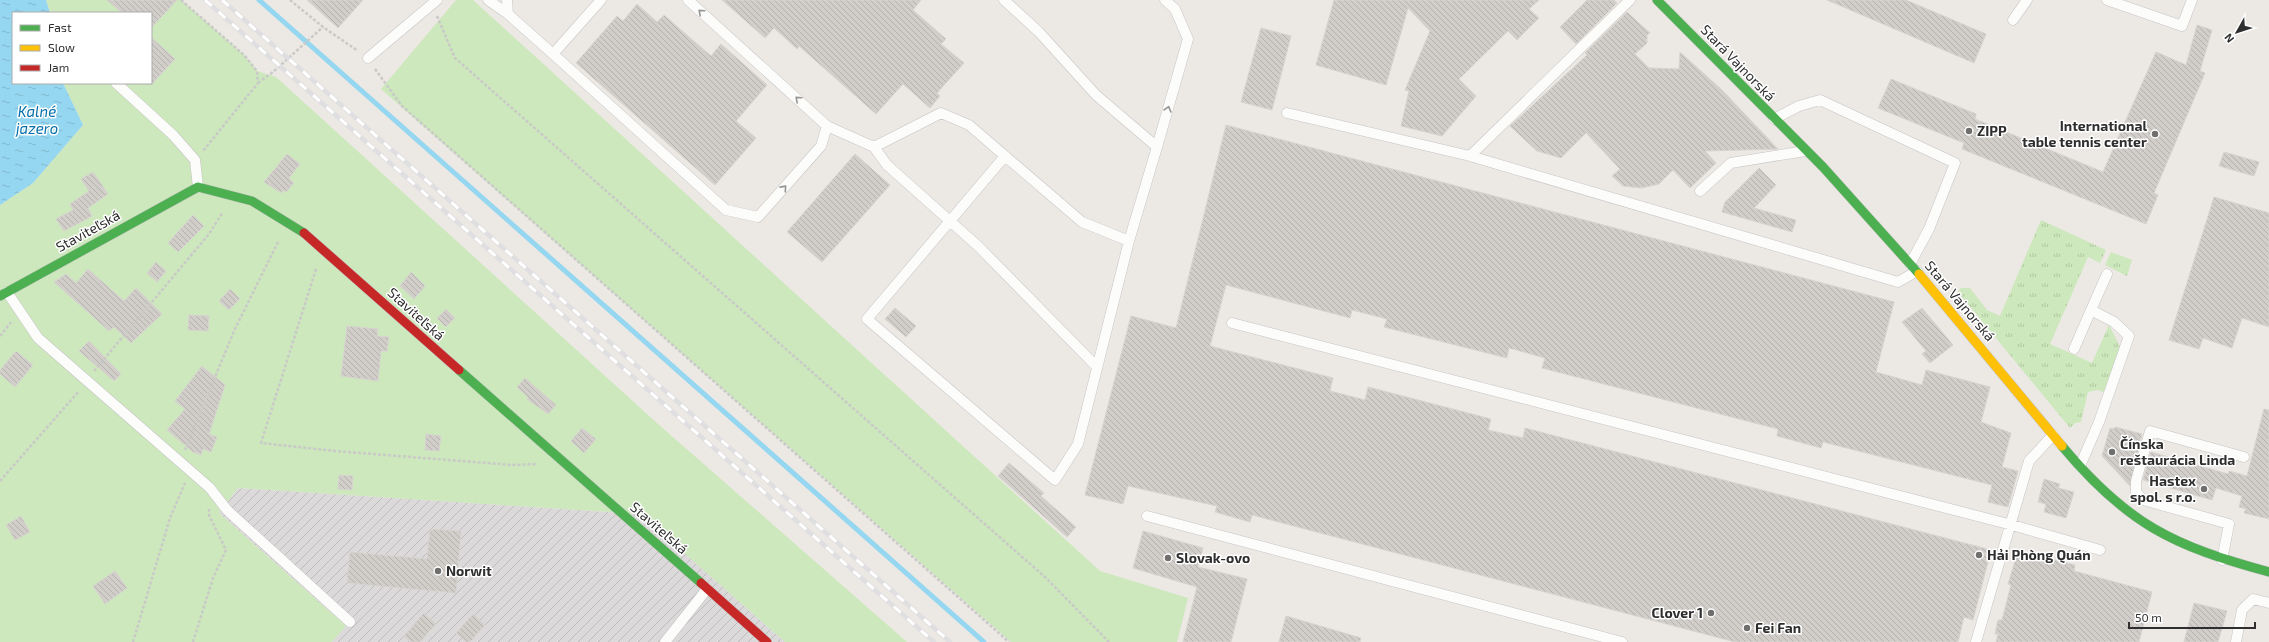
<svg xmlns="http://www.w3.org/2000/svg" width="2269" height="642" viewBox="0 0 2269 642" font-family="'Exo 2',sans-serif">
  <style>
    .industrial { fill: url(#industrial-furrows) }
    .grass { fill: url(#grass-tufts) }
    .garden { fill: #cde8bc }
    .water { fill: url(#water-ripples) }
    .lines { fill: none; stroke-linecap: round; stroke-linejoin: round }
    .stream { stroke: #95d7f0; stroke-width: 5 }
    .building { fill: url(#building-back-hatch); stroke: #d7d4d0 }
    .lane-casing { stroke: #c6c4c5; stroke-width: 11 }
    .fast-casing { stroke: #c6c4c5; stroke-width: 10 }
    .slow-casing { stroke: #c6c4c5; stroke-width: 10 }
    .jam-casing { stroke: #c6c4c5; stroke-width: 10 }
    .path { stroke: #c9c9c8; stroke-width: 2.5; stroke-dasharray: 3 2; stroke-linecap: butt }
    .lane { stroke: #fcfcfb; stroke-width: 10 }
    .fast { stroke: #4caf50; stroke-width: 9 }
    .slow { stroke: #ffc107; stroke-width: 9 }
    .jam { stroke: #c62828; stroke-width: 9 }
    .rail-casing { stroke: #dfdfe1; stroke-width: 4.5 }
    .rail { stroke: #fff; stroke-width: 3; stroke-dasharray: 9; stroke-linecap: butt }
    .oneway { stroke: #959594 }
    .poi-dot { fill: #706f6e; stroke: #fff; stroke-width: 1.5 }
    .labels { text-anchor: middle; stroke-width: 3; stroke-linejoin: round; paint-order: stroke }
    .street-label { font-size: 14px; fill: #2e2e2e; stroke: #fff }
    .poi-label { font-size: 14px; font-weight: bold; fill: #2e2e2e; stroke: #fff; text-anchor: start }
    .water-label { font-size: 15px; font-style: italic; fill: #076fa9; stroke: #fff }
  </style>
  <defs>
    <pattern id="industrial-furrows" width="10" height="10" patternUnits="userSpaceOnUse"><rect width="10" height="10" fill="#dcd9db"/><path d="M-1 1l2-2M0 10L10 0M9 11l2-2" fill="none" stroke="#bdbbbc"/></pattern>
    <pattern id="grass-tufts" width="24" height="20" patternUnits="userSpaceOnUse"><rect width="24" height="20" fill="#cde8bc"/><path d="M3 7l-1-3M5 7V3M7 7l1-3M15 17l-1-3M17 17v-4M19 17l1-3" fill="none" stroke="#b0c7a2"/></pattern>
    <pattern id="water-ripples" width="26" height="14" patternUnits="userSpaceOnUse"><rect width="26" height="14" fill="#95d7f0"/><path d="M2 4q2-2 4 0t4 0M15 11q2-2 4 0t4 0" fill="none" stroke="#81b9ce"/></pattern>
    <pattern id="building-back-hatch" width="6" height="6" patternUnits="userSpaceOnUse"><rect width="6" height="6" fill="#d1ceca"/><path d="M-1 5l2 2M0 0l6 6M5-1l2 2" fill="none" stroke="#b4b1ae"/></pattern>
  </defs>
  <rect width="100%" height="100%" fill="#ece8e4"/>
  <path class="industrial" d="M238 488 640 514 785 642H332L346 626 219 513Z"/>
  <path class="grass" d="M2041 220 2106 250 2100 263 2088 257 2050 344 2092 363 2109 325 2120 347 2106 393 2098 390 2088 392 2081 422 2075 423 2070 428 1958 292 1961 288H1970L1987 310 2000 316Z
    M2111 252 2132 260 2127 276 2105 265Z"/>
  <path class="garden" d="M46 0H181L244 55 257 71 276 77 658 424 907 642H785L640 514 238 488 219 513 346 626 332 642H0V205L33 183 83 125 63 83H151V13H50Z
    M456 0H473L1100 571 1188 598 1177 642H1011L381 89Z"/>
  <path class="water" d="M0 0H46L50 13H13V83H63L83 125 33 183 0 205Z"/>
  <g class="lines">
    <path class="stream" d="M259 0 984 642"/>
  </g>
  <path class="building" d="M107 0H177L151 28V13H122Z
    M307 0H363L338 28Z
    M722 0H921L913 10 946 39 941 44 964 63 937 93 940 96 930 108 903 84 876 114 799 46 797 49 774 28 765 38Z
    M1334 0H1539L1529 9 1539 18 1517 40 1508 31 1459 79 1476 96 1442 136 1401 126 1409 91 1405 90 1430 31 1408 8 1386 85 1316 65Z
    M1587 0H1614L1617 3 1576 44 1560 27Z
    M1827 0H1906L1986 34 1974 63Z
    M637 4 657 22 664 15 711 56 721 44 767 85 736 121 756 138 715 185 576 63 617 16 623 21Z
    M1627 12 1650 33 1647 35V43L1635 54 1649 68 1679 69 1680 52 1722 90 1778 149 1705 151 1716 163 1690 188 1673 170 1659 184 1641 188 1623 186 1612 176 1620 169 1586 133 1561 158 1537 151 1510 126 1587 55 1585 53Z
    M2197 25 2212 30 2200 71 2205 73 2154 193 2158 195 2146 224 1962 149 1964 143 1878 108 1891 79 1976 114 1975 119 2103 172 2156 52 2186 65Z
    M1261 28 1291 36 1272 110 1241 102Z
    M151 37 175 59 151 85Z
    M1226 125 1894 302 1876 372 1922 385 1926 370 1990 387 1981 422 2011 433 2002 467 2018 471 2008 507 1988 502 1992 485 1823 442 1821 448 1777 436 1778 429 1542 368 1545 358 1509 348 1507 358 1384 327 1387 319 1352 310 1350 318 1226 285 1210 346 1333 378 1330 391 1365 400 1368 387 1491 419 1488 430 1523 438 1525 428 1991 550 1973 620 1964 617 1958 642H1735L1252 515 1250 522 1215 512 1217 506 1128 486 1123 504 1085 495 1131 316 1176 328Z
    M2224 152 2259 162 2254 176 2219 166Z
    M287 154 300 164 289 178 294 183 286 192 283 190 281 193 264 182Z
    M855 154 890 185 822 262 787 232Z
    M1759 168 1776 185 1754 208 1796 220 1792 232 1722 212 1725 202Z
    M93 172 108 194 88 208 92 216 64 231 56 219 73 210 70 204 89 191 81 179Z
    M2214 197 2269 213V327L2242 318 2232 348 2203 338 2199 349 2169 340Z
    M193 215 204 226 178 252 168 243Z
    M156 262 166 271 157 282 147 273Z
    M88 269 124 301 136 288 162 314 131 343 114 327 109 331 54 282 66 274 76 283Z
    M411 272 425 286 414 299 400 286Z
    M230 289 240 299 229 310 219 301Z
    M895 308 916 326 906 337 885 319Z
    M1922 308 1953 345 1930 363 1922 354 1926 351 1902 322Z
    M446 309 455 318 446 327 437 318Z
    M189 315 209 316 208 331 188 330Z
    M347 326 378 329 377 336 389 337 387 351H381L378 381 341 376Z
    M89 341 121 374 114 381 79 351Z
    M16 351 33 365 15 387 0 374V370Z
    M202 366 225 385 209 434 217 437 211 452 203 449 201 455 193 452 167 430 185 409 175 401Z
    M525 378 556 405 548 414 527 399 528 397 517 387Z
    M2264 409 2269 410V519L2244 513 2246 509 2239 507 2242 496 2216 488 2212 500 2143 480 2151 452 2228 474 2229 471 2247 476Z
    M2115 427 2142 434 2130 486 2102 456 2110 428 2114 429Z
    M582 428 596 439 584 453 571 441Z
    M426 434 441 436 439 451 425 450Z
    M1009 463 1044 493 1041 496 1076 527 1067 537 998 476Z
    M339 475 353 476 352 490 338 489Z
    M2044 479 2060 484 2058 488 2074 492 2066 518 2044 512 2046 504 2038 502Z
    M21 516 30 532 15 540 6 525Z
    M430 529 461 531 456 593 347 583 350 552 427 559Z
    M1143 531 1203 548 1198 567 1247 579 1231 642H1183L1197 587 1133 568Z
    M2023 552 2075 565 2074 571 2152 592 2139 642H1996L1998 634H1995L1998 620H2002L2011 585 2008 584 2016 558Z
    M115 571 127 588 105 604 93 586Z
    M2194 603 2227 611 2218 642H2184Z
    M424 613 436 624 420 642H411L404 636Z
    M473 614 485 625 470 642H466L456 633Z
    M1286 616 1361 638 1360 642H1279Z"/>
  <g class="lines">
    <g class="lane-casing">
      <path id="lane" d="M488 0 508 14 507 0
        M688 0 827 126 874 147 941 113 969 125 1082 222 1129 241 1157 147 1096 95 1039 32 1004 0
        M2107 0 2182 26 2192 0
        M508 14 553 54 601 0
        M2013 20 2027 0
        M553 54 726 210 758 217 821 146 827 126
        M368 58 437 0
        M116 83 173 135 195 160 198 187
        M1287 113 1470 156 1898 282 1917 271
        M1774 119 1799 106 1820 100 1955 163 1929 229 1910 264
        M874 147 887 165 978 246 1097 367
        M1157 147 1188 39 1175 9 1165 0
        M1005 156 867 319 1055 480 1078 444 1129 241
        M1470 156 1630 0
        M1700 191 1731 163 1805 151
        M7 292 38 338 210 488 227 510 350 622
        M2091 310 2107 274
        M1232 323 2012 525 2100 550
        M2074 349 2091 310 2114 322 2129 336 2099 422 2080 466
        M1147 516 1622 642
        M2222 560 2229 524 2143 500 2136 492V481L2150 431 2244 457
        M665 642 707 589
        M1976 642 2029 461 2053 435
        M2236 642 2242 610 2253 599 2269 603"/>
    </g>
    <g class="fast-casing">
      <path id="fast" d="M1657 0 1823 167 1919 274
        M0 296 198 187 252 201 304 233
        M459 370 701 583
        M2062 446C2127 524 2173 546 2269 572"/>
    </g>
    <g class="slow-casing">
      <path id="slow" d="M1919 274 2062 446"/>
    </g>
    <g class="jam-casing">
      <path id="jam" d="M304 233 459 370
        M701 583 767 642"/>
    </g>
    <path class="path" d="M181 0 244 55 257 71 258 83 203 151
      M290 0 323 27 358 51
      M437 16 455 58 1045 577 1109 642
      M375 69 402 106 1009 642
      M258 83 273 72 323 27
      M316 269 261 443 335 451 512 465 537 464
      M0 336 12 321
      M94 371 209 234 223 212
      M185 450 234 331 279 240
      M0 481 79 391
      M133 642 170 518 185 483
      M193 642 213 578 226 550 209 515V509"/>
    <use href="#lane" class="lane"/>
    <use href="#fast" class="fast"/>
    <use href="#slow" class="slow"/>
    <use href="#jam" class="jam"/>
    <g class="rail-casing">
      <path id="rail" d="M205 0 934 642
        M222 0 950 642"/>
    </g>
    <use href="#rail" class="rail"/>
  </g>
  <defs><path id="oneway-chevron" d="M-2-3.5L2.5 0L-2 3.5" fill="none" stroke-width="1.6" stroke-linecap="round" stroke-linejoin="round"/></defs>
  <g class="oneway">
    <use href="#oneway-chevron" transform="translate(701 12) rotate(-138)"/>
    <use href="#oneway-chevron" transform="translate(798 99) rotate(-138)"/>
    <use href="#oneway-chevron" transform="translate(1168 109) rotate(-74)"/>
    <use href="#oneway-chevron" transform="translate(784 188) rotate(-48)"/>
  </g>
  <g class="poi-dot">
    <circle cx="1969" cy="131" r="4"/>
    <circle cx="2155" cy="134" r="4"/>
    <circle cx="2112" cy="452" r="4"/>
    <circle cx="2204" cy="489" r="4"/>
    <circle cx="1979" cy="555" r="4"/>
    <circle cx="1168" cy="558" r="4"/>
    <circle cx="438" cy="571" r="4"/>
    <circle cx="1711" cy="613" r="4"/>
    <circle cx="1747" cy="628" r="4"/>
  </g>
  <g class="labels">
    <g class="street-label">
      <text transform="translate(1738 63) rotate(46)" y="5">Stará Vajnorská</text>
      <text transform="translate(88 231) rotate(-29)" y="5">Staviteľská</text>
      <text transform="translate(1960 301) rotate(50)" y="5">Stará Vajnorská</text>
      <text transform="translate(416 314) rotate(42)" y="5">Staviteľská</text>
      <text transform="translate(659 528) rotate(41)" y="5">Staviteľská</text>
    </g>
    <g class="poi-label">
      <text x="2147" y="131" text-anchor="end">International<tspan x="2147" dy="16">table tennis center</tspan></text>
      <text x="1977" y="136">ZIPP</text>
      <text x="2120" y="449">Čínska<tspan x="2120" dy="16">reštaurácia Linda</tspan></text>
      <text x="2196" y="486" text-anchor="end">Hastex<tspan x="2196" dy="16">spol. s r.o.</tspan></text>
      <text x="1987" y="560">Hải Phòng Quán</text>
      <text x="1176" y="563">Slovak-ovo</text>
      <text x="446" y="576">Norwit</text>
      <text x="1703" y="618" text-anchor="end">Clover 1</text>
      <text x="1755" y="633">Fei Fan</text>
    </g>
    <g class="water-label">
      <text x="37" y="117">Kalné<tspan x="37" dy="17">jazero</tspan></text>
    </g>
  </g>
  <rect x="12" y="12" width="140" height="72" fill="#ffffff" stroke="#ababab"/>
  <rect x="20" y="25" width="20" height="6" fill="#4caf50" stroke="#ababab"/>
  <text x="48" y="32" font-size="12" fill="#2e2e2e">Fast</text>
  <rect x="20" y="45" width="20" height="6" fill="#ffc107" stroke="#ababab"/>
  <text x="48" y="52" font-size="12" fill="#2e2e2e">Slow</text>
  <rect x="20" y="65" width="20" height="6" fill="#c62828" stroke="#ababab"/>
  <text x="48" y="72" font-size="12" fill="#2e2e2e">Jam</text>
  <g transform="translate(2237 32) rotate(231)" stroke="#ffffff" stroke-width="3" paint-order="stroke">
  <path d="M0-3L7 15L0 10L-7 15Z" fill="#2e2e2e"/>
  <text y="-6" font-size="11" font-weight="bold" text-anchor="middle" fill="#2e2e2e">N</text>
  </g>
  <path d="M2129 622v6h126v-6" fill="none" stroke="#2e2e2e" stroke-width="2"/>
  <text x="2135" y="622" font-size="12" fill="#2e2e2e" stroke="#ffffff" stroke-width="3" paint-order="stroke">50 m</text>
</svg>
